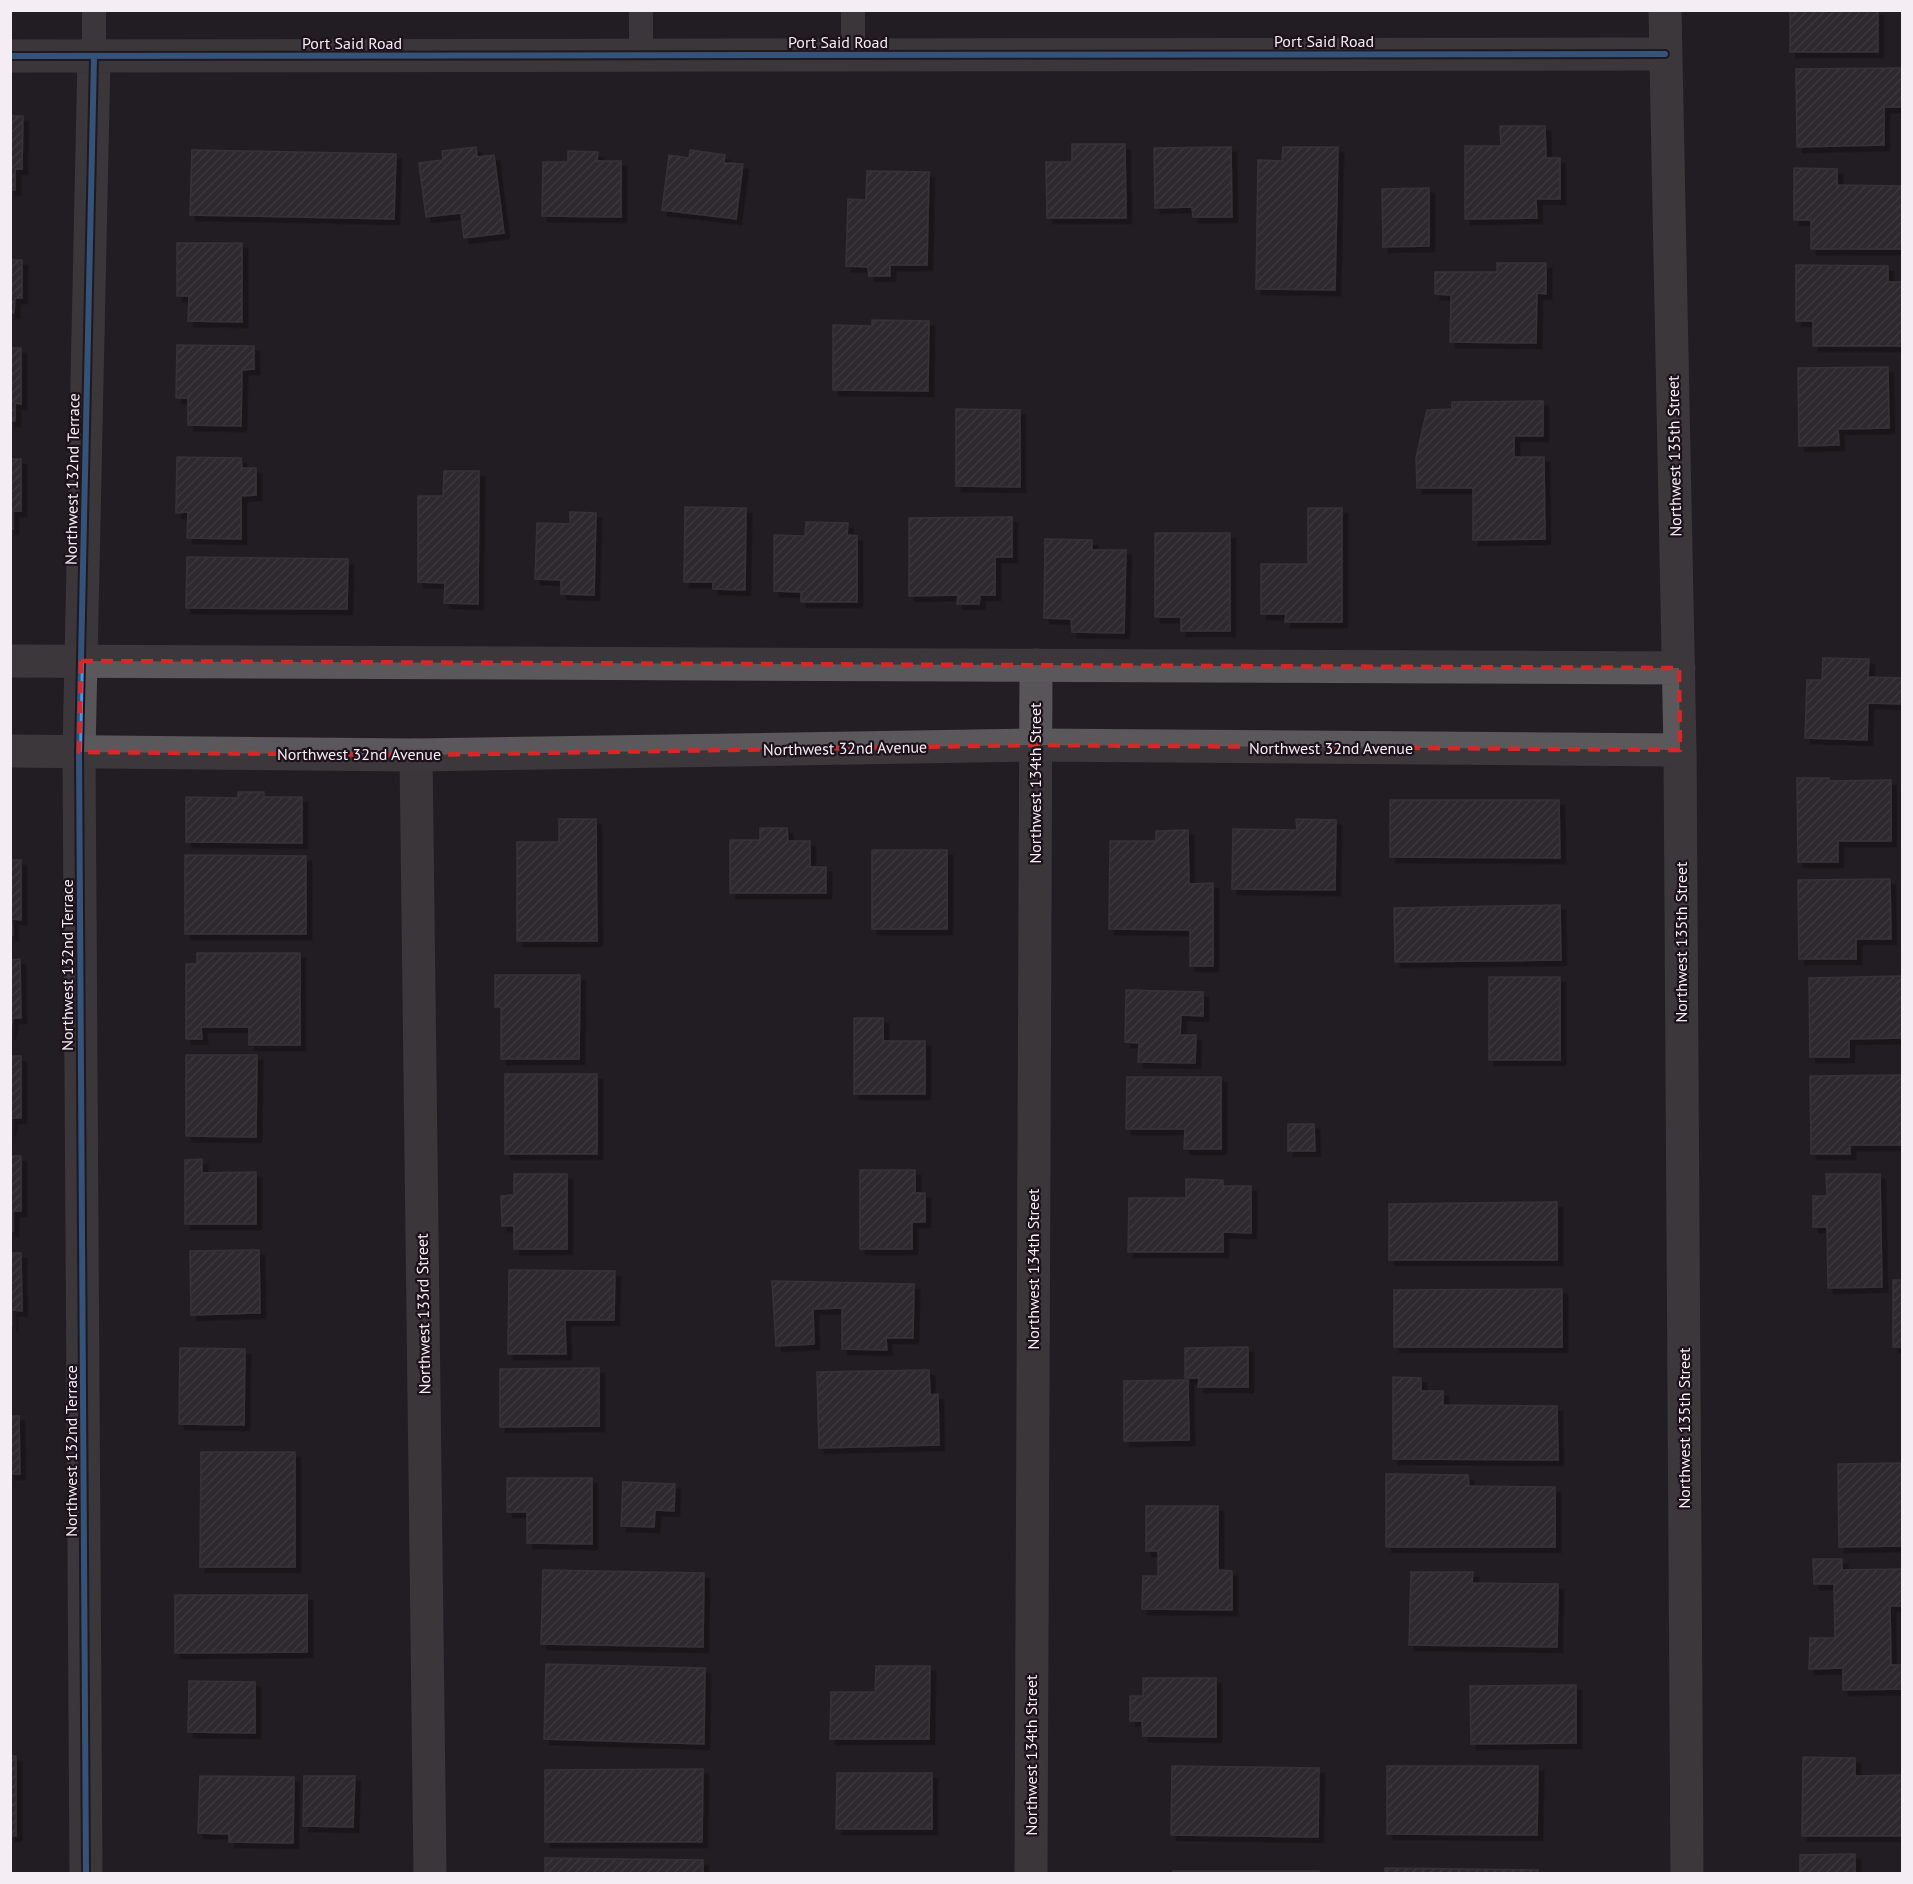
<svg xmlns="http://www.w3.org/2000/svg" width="1913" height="1884" viewBox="0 0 1913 1884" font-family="'PT Sans',sans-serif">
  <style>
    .building { fill: url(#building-hatch); stroke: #504b4f; stroke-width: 1.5; filter: url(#shadow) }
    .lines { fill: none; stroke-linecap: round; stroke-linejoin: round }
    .service { stroke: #585558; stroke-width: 24 }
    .minor { stroke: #585558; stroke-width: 33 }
    .secondary { stroke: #5a585a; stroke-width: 33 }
    .cycleway-casing { stroke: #1d121c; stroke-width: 10 }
    .cycleway { stroke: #4d94e3; stroke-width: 6 }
    .marked { fill: none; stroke: #d62828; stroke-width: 4.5; stroke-dasharray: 12 8; stroke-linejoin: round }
    .labels { text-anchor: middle; stroke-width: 4.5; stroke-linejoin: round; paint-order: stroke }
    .street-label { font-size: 16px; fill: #f4edf3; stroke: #1d121c }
  </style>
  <defs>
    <pattern id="building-hatch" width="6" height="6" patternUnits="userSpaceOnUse" patternTransform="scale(1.5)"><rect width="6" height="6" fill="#3e393e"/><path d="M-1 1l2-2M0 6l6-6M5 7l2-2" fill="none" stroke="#5a565a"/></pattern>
    <filter id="shadow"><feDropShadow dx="5.5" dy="5.5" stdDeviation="0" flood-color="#0009"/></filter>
  </defs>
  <rect width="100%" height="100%" fill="#231e23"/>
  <path class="building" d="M1790 10H1878V52H1790Z
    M1902 68V107H1884V145L1797 147 1796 69Z
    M10 116H23L22 169H15V190H10Z
    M1500 126H1545L1546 158H1560V199H1536L1537 218 1465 219V146H1501Z
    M1072 144H1125L1126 218H1047L1046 162H1072Z
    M476 147 477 157 494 155 504 233 464 238 461 213 426 217 419 163 443 160 442 151Z
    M1231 147 1232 217H1193L1192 207 1155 208 1154 148Z
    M1283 147H1338L1335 290 1256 289 1258 160 1282 161Z
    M192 150 396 154 394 219 190 215Z
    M690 150 725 155 724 163 743 164 736 219 662 210 669 155 689 158Z
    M568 151 598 152 597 161H621V217L542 216 543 162H568Z
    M1794 168 1837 169V185L1902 186V249H1811V220H1794Z
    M867 171 929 172 927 265H890V276H869L868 267 846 266 848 199 866 200Z
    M1429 188V246L1383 247 1382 189Z
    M177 243H242V322L188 321 189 296H177Z
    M10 260H22V298H15L14 313H10Z
    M1497 263H1546V294L1537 293 1536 343 1450 342 1451 295 1435 294V272H1497Z
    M1796 265 1888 266V282H1902V346H1813V321H1796Z
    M872 320 929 321 928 391 833 390V325L872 326Z
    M177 345 254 346V369L242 370 241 426 188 425V398H176Z
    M10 348H21V404L15 403V421H10Z
    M1888 367 1889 428 1838 429 1839 445 1799 446 1798 368Z
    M1543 401V436H1514V457H1544L1545 539 1473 540V488H1417L1416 458 1427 410 1452 409V402Z
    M956 409 1020 410V487L956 486Z
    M177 457 241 458 242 468H256V495L241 496V539L187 538 188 512 176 513Z
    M10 459H21V511H13V529H10Z
    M444 471H479L478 604 444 603 445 583 418 582V496H443Z
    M685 507 746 508 745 590 713 589V582H684Z
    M1308 508H1342V622H1285L1286 614H1261V564H1308Z
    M570 512 596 513 594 595 561 594V580L535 579 537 523 570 524Z
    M1012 517V557H995V595H980L979 604H957L958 595 909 596V518Z
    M806 522 848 523 847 535 857 536V602H801V592L774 591V535L805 536Z
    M1155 533H1230V631H1181V617H1155Z
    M1045 539 1092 540V550H1126L1124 633 1072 632 1071 619 1044 618Z
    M187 557 348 559 347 609 186 608Z
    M1823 658 1869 659 1868 677 1902 678V704L1868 703 1867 740 1805 738 1807 680H1822Z
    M1797 778H1829V781L1891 780V841H1838V862H1798Z
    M238 792H264V797H302V843L186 842V797L238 798Z
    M1390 800H1559L1560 858 1390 857Z
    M559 819H596L597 941H517V842H559Z
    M1296 819 1336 820 1335 890 1232 889 1233 829 1297 830Z
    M760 828H787L788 841H810V867H826V893H730V840H760Z
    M1188 830 1189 884 1213 883V966H1190V930L1109 929 1110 841H1156V831Z
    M872 850H947V929H872Z
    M185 855 306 856V934H185Z
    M10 860H21V920L12 919 13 935H10Z
    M1890 879 1891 939H1856V959H1799L1798 880Z
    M1560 905 1561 960 1395 962 1394 908Z
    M197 953H300V1045H249V1027H201L202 1039H186V964H197Z
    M20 959 21 1018H13L10 1034V960Z
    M495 975H580L579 1059H501V1007H495Z
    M1902 976V1038L1849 1039V1057H1810L1809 978Z
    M1489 977H1560V1060H1489Z
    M1126 990 1203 992V1016L1181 1015 1180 1035H1196L1195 1063 1138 1062 1139 1043 1125 1042Z
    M854 1018H883V1041H925V1094H854Z
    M186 1055H257L256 1137 186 1136Z
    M10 1056H21V1118H12L10 1131Z
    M505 1074H597V1154H505Z
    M1902 1075V1145H1850V1154H1811L1810 1076Z
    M1127 1077H1221V1149H1184L1185 1129H1126Z
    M1288 1124H1314L1315 1151H1288Z
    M10 1156H21V1211H13V1231H10Z
    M202 1159V1173L256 1172V1224H185V1160Z
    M860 1170H915V1193H925V1222H912V1249H860Z
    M514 1174H567V1249H514V1226H502L501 1196 514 1195Z
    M1826 1174H1880L1882 1287 1828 1288 1827 1227H1813V1196H1827Z
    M1186 1179 1223 1180V1186H1251V1233L1223 1232V1252H1128L1129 1198H1186Z
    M1557 1202V1260H1389V1204Z
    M259 1250 260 1313 191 1315 190 1251Z
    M10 1253H21L22 1311 12 1310V1327Z
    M509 1270 615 1271 614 1320H565L566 1354H508Z
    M1893 1280H1902V1347H1893Z
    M772 1281 914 1284 913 1338H886L887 1350 842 1349V1308L813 1309 814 1344 776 1346Z
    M1562 1289V1347H1394V1290Z
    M1248 1347V1387H1198L1199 1378H1185V1348Z
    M180 1348 245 1349 244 1425 179 1424Z
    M599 1368V1426L500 1427V1369Z
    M929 1370 930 1395 938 1394 939 1445 819 1448 817 1372Z
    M1393 1377 1421 1378V1391H1443V1405L1557 1406 1558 1460 1393 1459Z
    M1188 1380 1189 1440 1124 1441V1381Z
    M10 1416H19L20 1474H10Z
    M201 1452H295V1567H200Z
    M1902 1463V1546L1839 1547 1838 1464Z
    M1386 1474 1468 1475 1469 1486 1555 1487V1547H1386Z
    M507 1478H592V1544L527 1543V1512H507Z
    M623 1482 675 1484 674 1511 655 1510 654 1527 621 1526Z
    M1146 1506H1218V1570L1232 1571V1610L1142 1609 1143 1576H1158V1551H1146Z
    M1813 1559H1842V1570L1902 1569V1606H1890L1891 1665H1902V1689L1843 1690V1668L1809 1669 1810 1638H1835L1834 1584H1814Z
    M543 1570 704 1573 703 1647 541 1644Z
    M1411 1572H1473L1472 1583 1558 1584 1557 1647 1409 1645Z
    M175 1595H307V1652L175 1653Z
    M546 1664 705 1668 704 1744 544 1739Z
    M876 1666H930L929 1739H830L831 1692H875Z
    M1143 1678H1216V1737L1143 1736 1142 1721H1130V1696H1143Z
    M189 1681 255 1682V1733L188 1732Z
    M1576 1685V1743L1471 1744 1470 1686Z
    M10 1756H16V1836H10Z
    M1803 1757 1855 1758V1776L1902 1775V1836H1802Z
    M1172 1766 1319 1768 1318 1837 1171 1835Z
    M1387 1766H1538L1537 1835 1387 1834Z
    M703 1769 702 1842H545V1770Z
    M837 1773H932V1829H836Z
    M200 1776 294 1777 293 1843 229 1842V1834L198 1833Z
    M304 1776H355L353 1827 303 1826Z
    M1855 1854V1874H1800V1855Z
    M545 1858 703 1860V1874H545Z
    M1385 1868 1538 1870V1874H1385Z
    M1173 1871H1319V1874H1174Z"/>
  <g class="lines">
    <path class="service" d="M853 10V56
      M641 56V10
      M94 57V10"/>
    <path class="minor" d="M10 56 1665 54
      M416 755 430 1874
      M86 1874 79 752 94 57
      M1031 1874 1036 665"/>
    <path class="secondary" d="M1665 10 1680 750 1687 1874
      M10 661 1679 668
      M10 751 416 755 1035 745 1680 750"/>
    <g class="cycleway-casing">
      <path id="cycleway" d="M10 56 1665 54
        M86 1874 79 752 94 57"/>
    </g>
    <use href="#cycleway" class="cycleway"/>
  </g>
  <path d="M0 0H1913V1884H0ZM81 661 1679 668 1680 750 1035 745 416 755 79 752Z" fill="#231e23" fill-opacity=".55" fill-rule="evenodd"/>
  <path class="marked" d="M81 661 1679 668 1680 750 1035 745 416 755 79 752Z"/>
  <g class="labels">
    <g class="street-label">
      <text x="1324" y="47">Port Said Road</text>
      <text x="838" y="48">Port Said Road</text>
      <text x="352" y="49">Port Said Road</text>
      <text transform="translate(1674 456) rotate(-91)" y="6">Northwest 135th Street</text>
      <text transform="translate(72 479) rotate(-89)" y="6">Northwest 132nd Terrace</text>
      <text transform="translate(845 748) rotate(-1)" y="6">Northwest 32nd Avenue</text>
      <text x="1331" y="754">Northwest 32nd Avenue</text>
      <text x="359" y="760">Northwest 32nd Avenue</text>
      <text transform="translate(1035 783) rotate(-90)" y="6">Northwest 134th Street</text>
      <text transform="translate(1681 942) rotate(-90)" y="6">Northwest 135th Street</text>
      <text transform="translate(67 965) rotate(-90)" y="6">Northwest 132nd Terrace</text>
      <text transform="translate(1033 1269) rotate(-90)" y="6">Northwest 134th Street</text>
      <text transform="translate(423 1314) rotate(-91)" y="6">Northwest 133rd Street</text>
      <text transform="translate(1684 1428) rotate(-90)" y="6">Northwest 135th Street</text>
      <text transform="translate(71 1451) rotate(-90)" y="6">Northwest 132nd Terrace</text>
      <text transform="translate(1031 1755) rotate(-90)" y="6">Northwest 134th Street</text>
    </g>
  </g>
  <rect width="1913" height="1884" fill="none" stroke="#f4edf3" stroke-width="24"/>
</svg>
